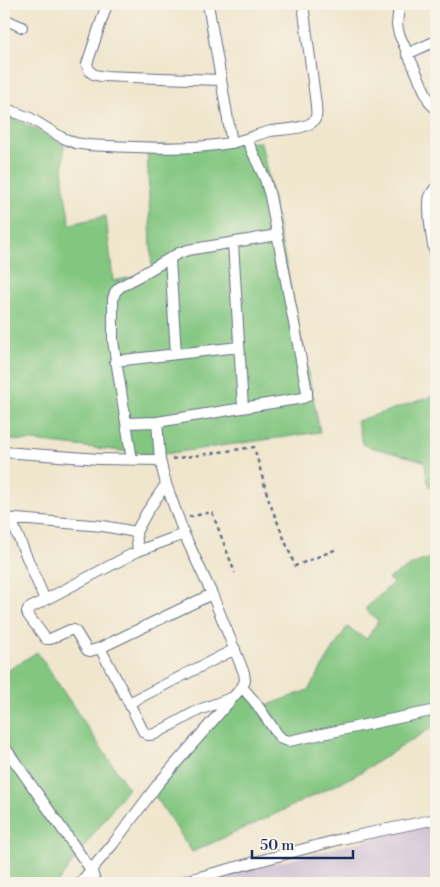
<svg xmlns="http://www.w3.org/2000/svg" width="440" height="887" viewBox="0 0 440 887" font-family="'Libre Bodoni',serif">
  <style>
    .industrial { fill: #cdbed3 }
    .grass { fill: #82c680; stroke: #4e7a6f }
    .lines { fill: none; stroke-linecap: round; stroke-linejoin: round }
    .street-casing { stroke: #666f85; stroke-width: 12 }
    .path { stroke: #666f85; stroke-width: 2.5; stroke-dasharray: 4 4; stroke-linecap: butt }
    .street { stroke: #fff; stroke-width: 10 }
  </style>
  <rect width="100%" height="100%" fill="#f7f3e8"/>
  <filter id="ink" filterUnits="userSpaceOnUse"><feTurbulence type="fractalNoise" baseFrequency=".02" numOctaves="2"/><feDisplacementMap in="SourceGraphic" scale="10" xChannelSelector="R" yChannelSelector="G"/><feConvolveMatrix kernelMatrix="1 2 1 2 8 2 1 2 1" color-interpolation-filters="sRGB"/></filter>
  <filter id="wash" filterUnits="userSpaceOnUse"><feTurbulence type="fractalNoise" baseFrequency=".0096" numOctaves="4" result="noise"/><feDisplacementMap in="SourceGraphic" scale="20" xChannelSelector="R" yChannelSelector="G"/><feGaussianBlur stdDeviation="1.12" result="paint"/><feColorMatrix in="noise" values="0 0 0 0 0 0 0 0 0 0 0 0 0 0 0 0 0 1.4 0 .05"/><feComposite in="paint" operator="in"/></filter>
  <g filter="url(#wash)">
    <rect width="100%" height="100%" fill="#f0e6cd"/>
    <path class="industrial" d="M436 824V883H197L395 833Z"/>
    <path class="grass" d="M4 113 64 145 63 182 70 224 106 216 113 281 152 273 147 146 261 142 320 432 157 455 33 441 4 440Z
      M436 395V487H429L424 461 363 445 357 421Z
      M436 556V725L356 775 265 819 192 852 154 794 248 685 260 708 308 690 347 627 367 639 378 621 365 609 393 583 388 579 413 564Z
      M37 652 128 788 57 883H4V673Z"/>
  </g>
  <g filter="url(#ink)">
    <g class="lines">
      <g class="street-casing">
        <path id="street" d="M107 4 87 64C89 72 92 75 101 76L221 80
          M208 4 232 143
          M399 4 397 25 399 34 430 103 434 107H436
          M4 19 22 27
          M407 54 436 41
          M4 108 30 118 61 137 75 143 88 145C136 147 183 151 230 143 244 141 257 134 271 131 282 129 312 130 316 117 317 114 316 109 316 105L303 4
          M436 187C434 190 431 193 430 196 427 206 432 247 436 256
          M233 243 243 408
          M170 259 176 354
          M115 361 239 347
          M126 423 157 422 303 398 307 396V392L270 196 265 179 247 140
          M4 452 99 459 160 460
          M132 460 113 341V299L115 292 120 287 179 253 188 250 277 235
          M4 518 103 526 136 532
          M11 520 45 600 138 551 184 534
          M138 551 136 532 147 512 166 484
          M212 594 100 648 129 703 235 649
          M45 600 28 609 27 612 28 615 46 639H50L70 630H74L76 632 87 650 90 651 100 648
          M242 687 255 702 278 735 282 739 289 741 436 710
          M129 703 143 731 148 735 155 734 199 710 231 698
          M4 746 91 870 96 883
          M80 883 113 844 158 784 242 687 245 681 244 673 212 594 184 534 166 484 160 460 157 422
          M177 883 341 839 436 819"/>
      </g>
      <path class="path" d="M172 459 254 447 269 501 295 566 337 549
        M189 517 212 512 235 573"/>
      <use href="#street" class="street"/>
    </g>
  </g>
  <rect width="440" height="887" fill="none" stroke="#f7f3e8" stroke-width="20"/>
  <path d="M252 850v8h101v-8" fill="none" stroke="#1b2f5e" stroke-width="2.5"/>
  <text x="260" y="850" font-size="15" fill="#1b2f5e" stroke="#f7f3e8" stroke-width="4" paint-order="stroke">50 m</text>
</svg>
